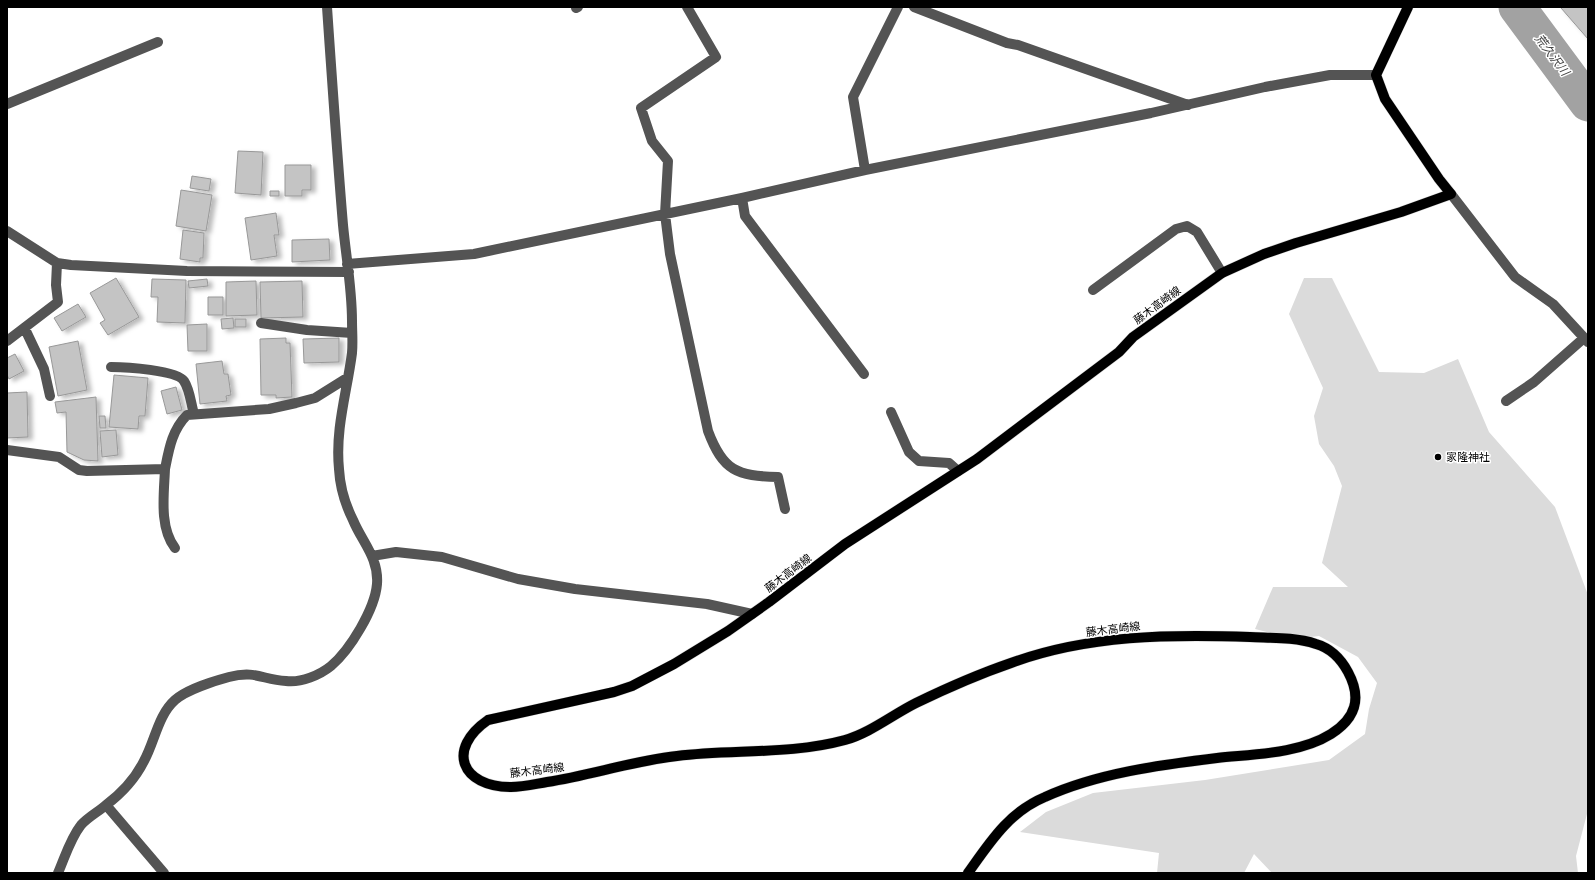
<svg xmlns="http://www.w3.org/2000/svg" width="1595" height="880" viewBox="0 0 1595 880" font-family="'Public Sans','Noto Sans JP',sans-serif">
  <style>
    .green { fill: #dbdbdb }
    .lines { fill: none; stroke-linecap: round; stroke-linejoin: round }
    .river { stroke: #a2a2a2; stroke-width: 37 }
    .building { fill: #c4c4c4; stroke: #989898; filter: url(#shadow) }
    .major-casing { stroke: #dbdbdb; stroke-width: 11 }
    .minor { stroke: #545454; stroke-width: 10 }
    .major { stroke: #000; stroke-width: 10 }
    .poi-dot { fill: #000; stroke: #fff; stroke-width: 1.5 }
    .labels { text-anchor: middle; stroke-width: 3; stroke-linejoin: round; paint-order: stroke }
    .street-label { font-size: 11px; fill: #000; stroke: #fff }
    .poi-label { font-size: 11px; fill: #000; stroke: #fff; text-anchor: start }
    .water-label { font-size: 12px; font-style: italic; fill: #434343; stroke: #fff }
  </style>
  <defs>
    <filter id="shadow"><feDropShadow dx="4.5" dy="2.5" stdDeviation="2" flood-color="#0004"/></filter>
  </defs>
  <rect width="100%" height="100%" fill="#fff"/>
  <path class="green" d="M1304 278H1332L1379 372 1424 373 1458 359 1489 432 1555 507 1588 595V810L1576 856 1578 873H1272L1254 854 1244 873H1157L1159 853 1020 832 1046 812 1093 793 1205 780 1329 760 1365 734 1369 709 1377 683 1358 657 1319 636 1294 639 1255 629 1273 587H1348L1322 563 1342 486 1334 466 1319 444 1314 416 1323 388 1289 314Z"/>
  <g class="lines">
    <path class="river" d="M1517 7 1588 103"/>
  </g>
  <path class="building" d="M1562 7H1588V39L1561 8Z
    M238 151 263 152 261 195 235 193Z
    M285 165H311V190H302V196H285Z
    M192 176 211 179 209 191 190 188Z
    M181 190 212 195 206 231 176 226Z
    M270 191H279V196H270Z
    M276 213 279 235H274L277 256 251 260 245 218Z
    M183 230 204 233 203 258H200V262L180 259Z
    M329 239 330 260 292 262V240Z
    M116 278 139 317 108 335 100 323 105 320 90 293Z
    M152 279 186 280 185 323 157 322 158 297H151Z
    M207 279 208 286 189 288 188 281Z
    M256 281 257 315 226 316V282Z
    M302 281 303 317 261 318 260 282Z
    M208 297H223V315H208Z
    M78 304 86 317 62 331 54 318Z
    M233 318 234 328 222 329 221 319Z
    M235 319H246V327H235Z
    M207 324V351H188L187 325Z
    M286 338V343H290L292 397 276 398V395H261L260 339Z
    M339 338V362L304 363 303 339Z
    M78 341 87 390 58 396 49 347Z
    M15 354 24 371 9 379 7 375V358Z
    M222 361 224 374H228L231 395 226 396 227 401 200 404 196 364Z
    M114 375 148 378 145 416H139L138 429 109 427Z
    M176 387 182 410 167 414 161 391Z
    M27 392 28 437 7 438V393Z
    M96 397 98 461 84 460 67 452 66 412 57 413 55 402Z
    M99 416H105L106 428H100Z
    M116 430 118 455 102 457 100 431Z"/>
  <g class="lines">
    <g class="major-casing">
      <path id="major" d="M968 873C990 842 1009 812 1045 797 1098 773 1160 765 1217 758 1253 754 1299 754 1331 734 1356 718 1362 698 1348 672 1341 659 1330 648 1316 644 1295 637 1272 638 1250 637 1170 634 1087 635 1011 663 979 674 947 688 916 703 892 715 870 733 845 740 790 755 732 749 677 756 633 761 591 775 547 782 535 784 523 787 511 787 461 787 446 749 488 720L614 692 632 686 674 664 728 631 769 602 845 544 977 459 1119 352 1133 337 1222 273 1264 254 1296 243 1401 212 1451 194 1439 179 1385 99 1376 75 1408 7"/>
    </g>
    <path class="minor" d="M687 7 716 57 641 108 652 141 668 161 665 214 670 254 708 431C723 471 737 476 778 477L785 509
      M914 7 1007 43 1018 45 1188 105
      M576 8 578 7
      M7 104 158 42
      M865 170 853 97 898 7
      M1451 194 1515 277 1553 304 1588 342
      M742 198 745 216 864 374
      M7 231 57 263 71 265 187 271 349 272
      M347 264 474 254 742 198 865 170 1151 113 1265 87 1330 75H1376
      M1093 290 1176 229 1187 226 1197 232 1222 273
      M261 323 307 330 352 333
      M25 329 44 369 50 396
      M7 341 58 302 56 285 57 263
      M111 367C125 367 177 370 184 381 190 390 191 404 194 414
      M1506 401 1534 382 1584 338
      M891 412 909 452 919 461 949 463 958 471
      M7 450 59 457 79 470 87 471 165 469C169 449 172 430 187 415L269 409 296 403 315 398 347 378
      M165 469C164 494 159 527 175 548
      M372 556 396 552 442 557 518 579 575 589 707 604 752 614
      M106 805 164 873
      M58 873C65 857 70 839 81 825 88 817 98 812 106 805 122 793 135 779 144 761 155 741 158 715 175 700 186 690 214 681 229 677 256 670 263 680 286 681 301 683 320 675 331 666 350 650 375 609 377 584 379 558 362 542 353 520 345 504 340 487 339 469 335 429 347 392 352 353 353 342 352 331 352 321 352 288 346 257 343 225 337 153 332 80 327 7"/>
    <use href="#major" class="major"/>
  </g>
  <circle class="poi-dot" cx="1438" cy="457" r="4"/>
  <g class="labels">
    <g class="street-label">
      <text transform="translate(1157 305) rotate(-36)" y="4">藤木高崎線</text>
      <text transform="translate(788 573) rotate(-37)" y="4">藤木高崎線</text>
      <text transform="translate(1113 629) rotate(-7)" y="4">藤木高崎線</text>
      <text transform="translate(537 770) rotate(-7)" y="4">藤木高崎線</text>
    </g>
    <g class="poi-label">
      <text x="1446" y="461">家隆神社</text>
    </g>
    <g class="water-label">
      <text transform="translate(1552 55) rotate(53)" y="4">荒久沢川</text>
    </g>
  </g>
  <rect width="1595" height="880" fill="none" stroke="#000000" stroke-width="16"/>
</svg>
